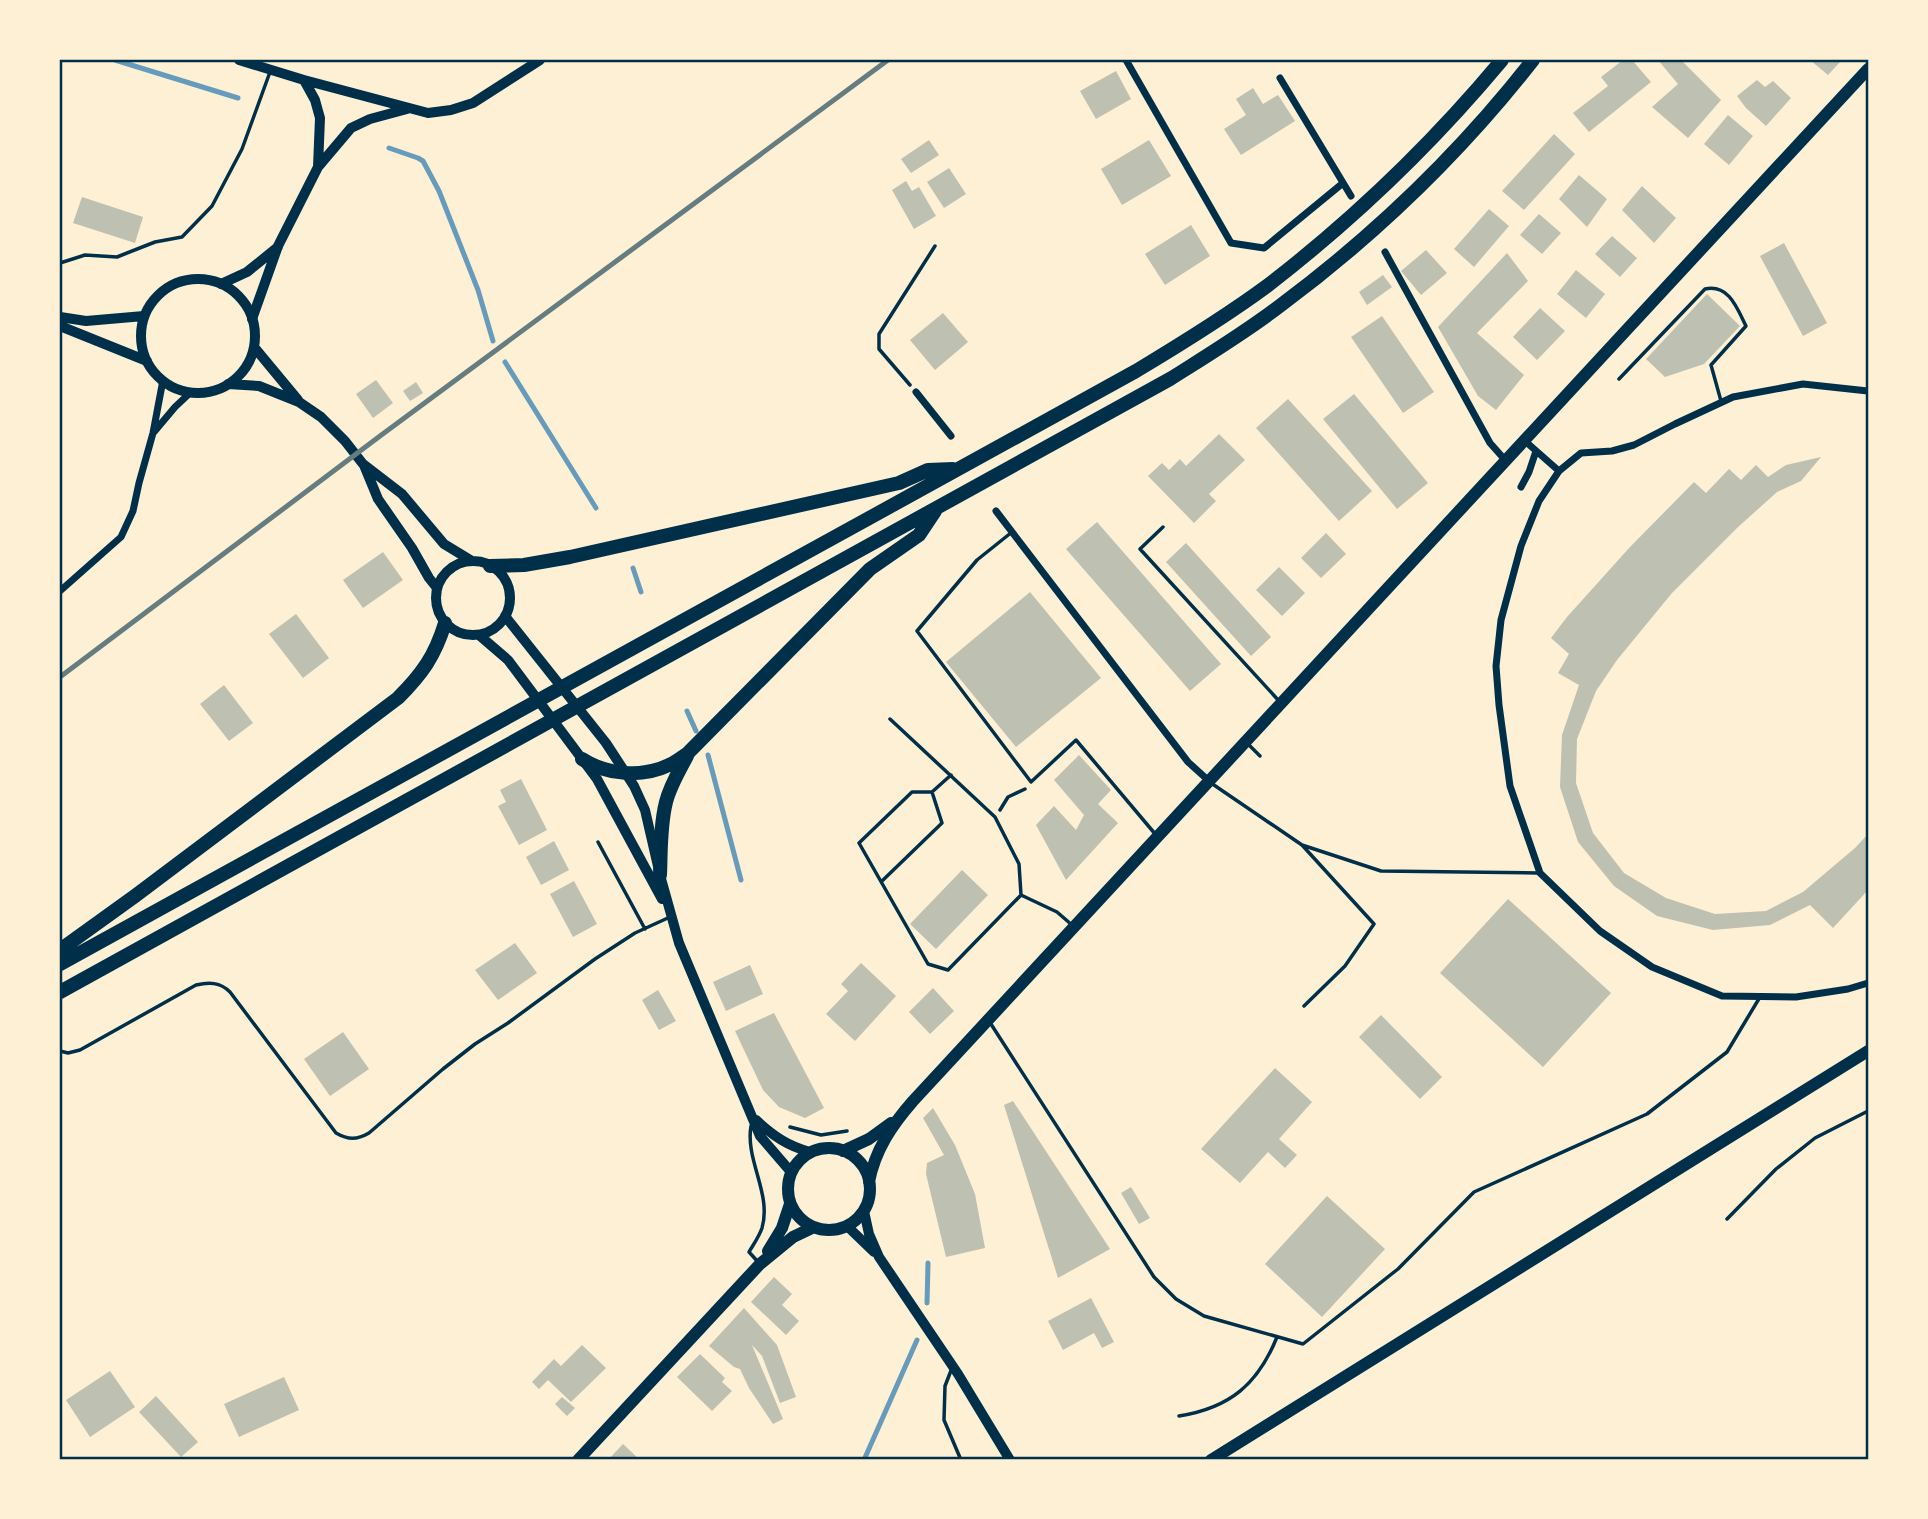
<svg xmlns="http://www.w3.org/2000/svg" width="1928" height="1519" viewBox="0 0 1928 1519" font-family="Ubuntu,sans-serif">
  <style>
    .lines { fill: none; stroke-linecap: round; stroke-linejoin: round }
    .stream { stroke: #669bbc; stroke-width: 5 }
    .building { fill: #bec0b2 }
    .path { stroke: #003049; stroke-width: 3.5 }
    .service { stroke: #003049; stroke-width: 3.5 }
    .minor { stroke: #003049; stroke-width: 7 }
    .tertiary { stroke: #003049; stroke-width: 10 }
    .secondary { stroke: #003049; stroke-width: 10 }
    .primary { stroke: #003049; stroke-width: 12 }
    .trunk { stroke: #003049; stroke-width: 12 }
    .motorway { stroke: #003049; stroke-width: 14 }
    .rail { stroke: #657d81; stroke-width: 5 }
    .neatline { fill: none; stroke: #003049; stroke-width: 2.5 }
  </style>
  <rect width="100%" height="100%" fill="#fdf0d5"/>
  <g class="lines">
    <path class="stream" d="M115 60 238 98
      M389 148 418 158 423 161 439 191 478 290 493 341
      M505 362 596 508
      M633 568 641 592
      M687 711 696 731
      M708 755 741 880
      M927 1303 928 1263
      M864 1460 917 1340"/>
  </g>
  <path class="building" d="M1623 60H1632L1651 82 1589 132 1573 113 1608 86 1601 77Z
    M1658 60H1681L1721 100 1688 138 1652 107 1678 84Z
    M1810 60H1842L1828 75Z
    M1116 71 1131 99 1096 119 1080 91Z
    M1757 80 1765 87 1773 81 1791 98 1766 126 1746 108 1737 96Z
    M1253 88 1263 104 1278 95 1295 121 1241 155 1224 129 1246 115 1236 99Z
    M1728 115 1753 136 1729 165 1704 144Z
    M1554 134 1575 154 1524 210 1502 191Z
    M929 140 939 155 911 173 901 159Z
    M1149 140 1171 176 1122 205 1101 169Z
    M949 168 966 194 944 208 927 182Z
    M1579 175 1607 199 1587 227 1559 199Z
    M906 181 912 191 919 187 936 216 914 229 892 190Z
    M1642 186 1676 218 1654 243 1622 210Z
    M82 197 143 217 135 243 73 223Z
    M1489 209 1509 226 1474 267 1454 249Z
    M1539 214 1561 233 1542 254 1520 235Z
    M1191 225 1210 256 1165 285 1145 254Z
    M1612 236 1637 258 1620 277 1595 254Z
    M1784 243 1827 323 1803 336 1760 256Z
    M1426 250 1447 273 1421 295 1401 271Z
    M1507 253 1528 281 1477 333 1524 375 1496 410 1478 396 1438 327Z
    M1576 270 1605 294 1586 318 1557 294Z
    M1383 275 1392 287 1367 305 1359 292Z
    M1707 294 1740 326 1704 364 1665 377 1646 359Z
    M1540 308 1565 331 1537 360 1513 337Z
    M943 313 968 342 935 370 910 340Z
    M1382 316 1434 392 1403 413 1351 337Z
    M376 380 393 403 373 418 356 394Z
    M416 382 423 393 410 401 403 391Z
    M1354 394 1428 483 1397 509 1323 419Z
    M1288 399 1372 491 1339 521 1256 428Z
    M1219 434 1245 460 1209 494 1216 501 1194 523 1148 476 1162 463 1169 470 1180 459 1186 466Z
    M1821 457 1801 481 1777 492 1737 528 1672 593 1617 660 1596 691 1577 739 1576 783 1593 833 1624 873 1666 898 1715 914 1766 911 1803 892 1855 848 1868 834V890L1833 928 1810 905 1770 925 1713 930 1657 916 1614 886 1578 842 1560 787 1562 735 1579 685 1558 673 1569 654 1551 638 1567 617 1630 547 1694 482 1706 493 1729 469 1741 480 1756 465 1768 477 1786 465Z
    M1097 522 1221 664 1190 691 1066 549Z
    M1326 533 1346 554 1321 578 1301 558Z
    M1186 543 1271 637 1251 656 1166 562Z
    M383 552 403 580 363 608 343 580Z
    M1279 567 1305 593 1282 616 1256 590Z
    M1030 592 1101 678 1016 747 946 662Z
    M296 614 329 658 303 678 269 634Z
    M224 685 253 723 229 741 200 704Z
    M1079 755 1111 790 1098 804 1118 823 1066 880 1036 825 1054 806 1076 830 1084 815 1054 780Z
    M521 779 547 830 519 845 498 806 506 802 500 790Z
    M554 841 569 870 541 885 526 857Z
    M962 870 988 895 936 949 910 924Z
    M574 881 597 924 573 937 550 894Z
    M1508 899 1611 993 1543 1067 1440 973Z
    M515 943 537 973 498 1000 475 970Z
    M861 963 896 996 855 1041 826 1014 848 991 841 984Z
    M750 965 763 994 726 1011 713 982Z
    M933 988 954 1011 930 1034 909 1012Z
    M658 990 676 1021 659 1030 642 1000Z
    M774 1013 824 1108 805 1118 779 1107 763 1090 735 1031Z
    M1381 1015 1442 1077 1420 1099 1359 1037Z
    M343 1032 369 1069 330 1096 304 1059Z
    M1275 1068 1312 1102 1279 1139 1297 1155 1285 1168 1268 1152 1240 1183 1201 1149Z
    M1013 1101 1110 1249 1058 1278 1004 1105Z
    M933 1108 955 1145 975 1194 985 1248 946 1257 926 1174 927 1163 944 1155 923 1118Z
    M1131 1187 1150 1218 1139 1224 1121 1193Z
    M1327 1196 1385 1249 1322 1317 1265 1264Z
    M774 1277 792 1294 782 1305 799 1321 786 1335 751 1302Z
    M1091 1298 1114 1342 1102 1348 1094 1333 1063 1350 1048 1321Z
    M744 1308 777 1345 796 1397 780 1403 762 1356 752 1345 783 1419 773 1424 749 1388 740 1369 734 1367 709 1346Z
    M582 1345 606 1368 571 1402 548 1380 539 1389 532 1382 554 1359 561 1366Z
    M700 1354 725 1378 722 1382 732 1391 712 1411 677 1377Z
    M110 1371 135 1407 90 1437 66 1400Z
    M284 1377 299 1410 239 1437 224 1404Z
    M156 1396 198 1442 181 1457 139 1412Z
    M562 1397 575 1408 567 1416 555 1404Z
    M623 1444 640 1460H608Z"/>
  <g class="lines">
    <path class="path" d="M910 385 879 349V334L935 246
      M1000 810 1008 797 1025 789
      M790 1127 821 1135 847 1131
      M1727 1219 1776 1169 1815 1138 1868 1111"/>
    <path class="service" d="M60 263 85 255 117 257 155 242 182 237 212 206 242 149 270 72
      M1619 379 1705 289C1729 284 1737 308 1746 326L1711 365 1721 401
      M1163 527 1140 549 1280 702
      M1012 532 977 560 917 631 1031 782 1076 740 1156 835
      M890 719 995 817 1019 864 1021 895 1057 912 1072 925
      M1247 743 1260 756
      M1211 783 1302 845
      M932 792H912L859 843 928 964 948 970 1021 895
      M598 842 645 929
      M882 881 942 823 932 792 951 775
      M1304 1006 1345 966 1374 924 1302 845 1381 871 1538 873
      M989 1021 1154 1277 1176 1299 1204 1316 1303 1344 1398 1269 1474 1192 1647 1114 1727 1052 1760 997
      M60 1051 68 1053 80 1050 196 985C209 982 220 982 230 992L336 1133C348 1140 357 1140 369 1133L443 1069 475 1044 508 1023 595 959 635 933 670 917
      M751 1126C745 1160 772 1194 762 1228 759 1237 753 1245 749 1252L759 1263
      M952 1368 945 1386 944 1420 961 1460
      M1179 1416C1230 1408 1258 1384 1277 1337"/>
    <path class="minor" d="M1126 60 1231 243 1264 248 1343 183
      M1280 78 1351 196
      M1385 252 1490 443 1506 461
      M1868 391 1803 384 1733 397 1675 424 1634 445 1612 451 1581 453 1559 471 1539 501 1521 546 1501 620 1496 666 1499 705 1510 786 1540 873 1600 931 1652 967 1722 996 1796 997 1848 989 1868 983
      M916 392 951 436
      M154 432 175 407 191 392
      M1525 441 1559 471
      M1521 487 1529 472 1536 451
      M996 511 1188 762 1209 781
      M60 591 121 537 133 511 139 483 153 433 163 380"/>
    <path class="tertiary" d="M239 60 304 80 428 113 451 110 473 103 540 60
      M304 80 315 100 320 118 318 167
      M221 284 247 272 278 247
      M252 319 278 246 318 167 351 128 370 119 407 109
      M864 1211 869 1234 879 1257 958 1374 1010 1460
      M847 1226 874 1252"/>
    <path class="secondary" d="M141 336a57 57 0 1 1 114 0a57 57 0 1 1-114 0Z
      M60 317 86 321 144 316
      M60 326 147 361
      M254 347 298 400
      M228 384 259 386 299 402 321 417 345 441 363 464 402 494 444 544 472 561
      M364 465 378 499 412 548 429 578 437 588
      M436 598a37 37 0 1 1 74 0a37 37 0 1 1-74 0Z
      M505 616 606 743 634 786 645 810 660 875 679 943 760 1136 791 1172
      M479 635 508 660 597 779 662 899
      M756 1120C773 1136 788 1146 810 1152"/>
    <path class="primary" d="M788 1189a41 41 0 1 1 82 0a41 41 0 1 1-82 0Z
      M843 1151 869 1139 891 1123
      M869 1182C875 1150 892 1125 913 1101L1868 69
      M768 1251 782 1228 790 1204
      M578 1460 760 1264 793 1237 814 1227"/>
    <path class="trunk" d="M1211 1460 1868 1051"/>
    <path class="motorway" d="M490 566 524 565 570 557 899 483 928 470 953 469
      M582 759C607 775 642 778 669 765 676 762 682 757 688 753L870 569 919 535 935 511
      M660 875C661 851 660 826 666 802 670 786 679 771 687 756
      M60 950 135 896 398 698C422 674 435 656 445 623
      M60 964 1136 371C1181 344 1225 317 1267 286 1354 219 1432 144 1502 60
      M60 992 1170 379C1208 355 1246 332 1281 305 1375 235 1461 152 1533 60"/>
    <path class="rail" d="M60 677 380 436 888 60"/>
  </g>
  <rect width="1928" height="1519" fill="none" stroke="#fdf0d5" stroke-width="122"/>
  <rect x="61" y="61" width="1806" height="1397" class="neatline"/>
</svg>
